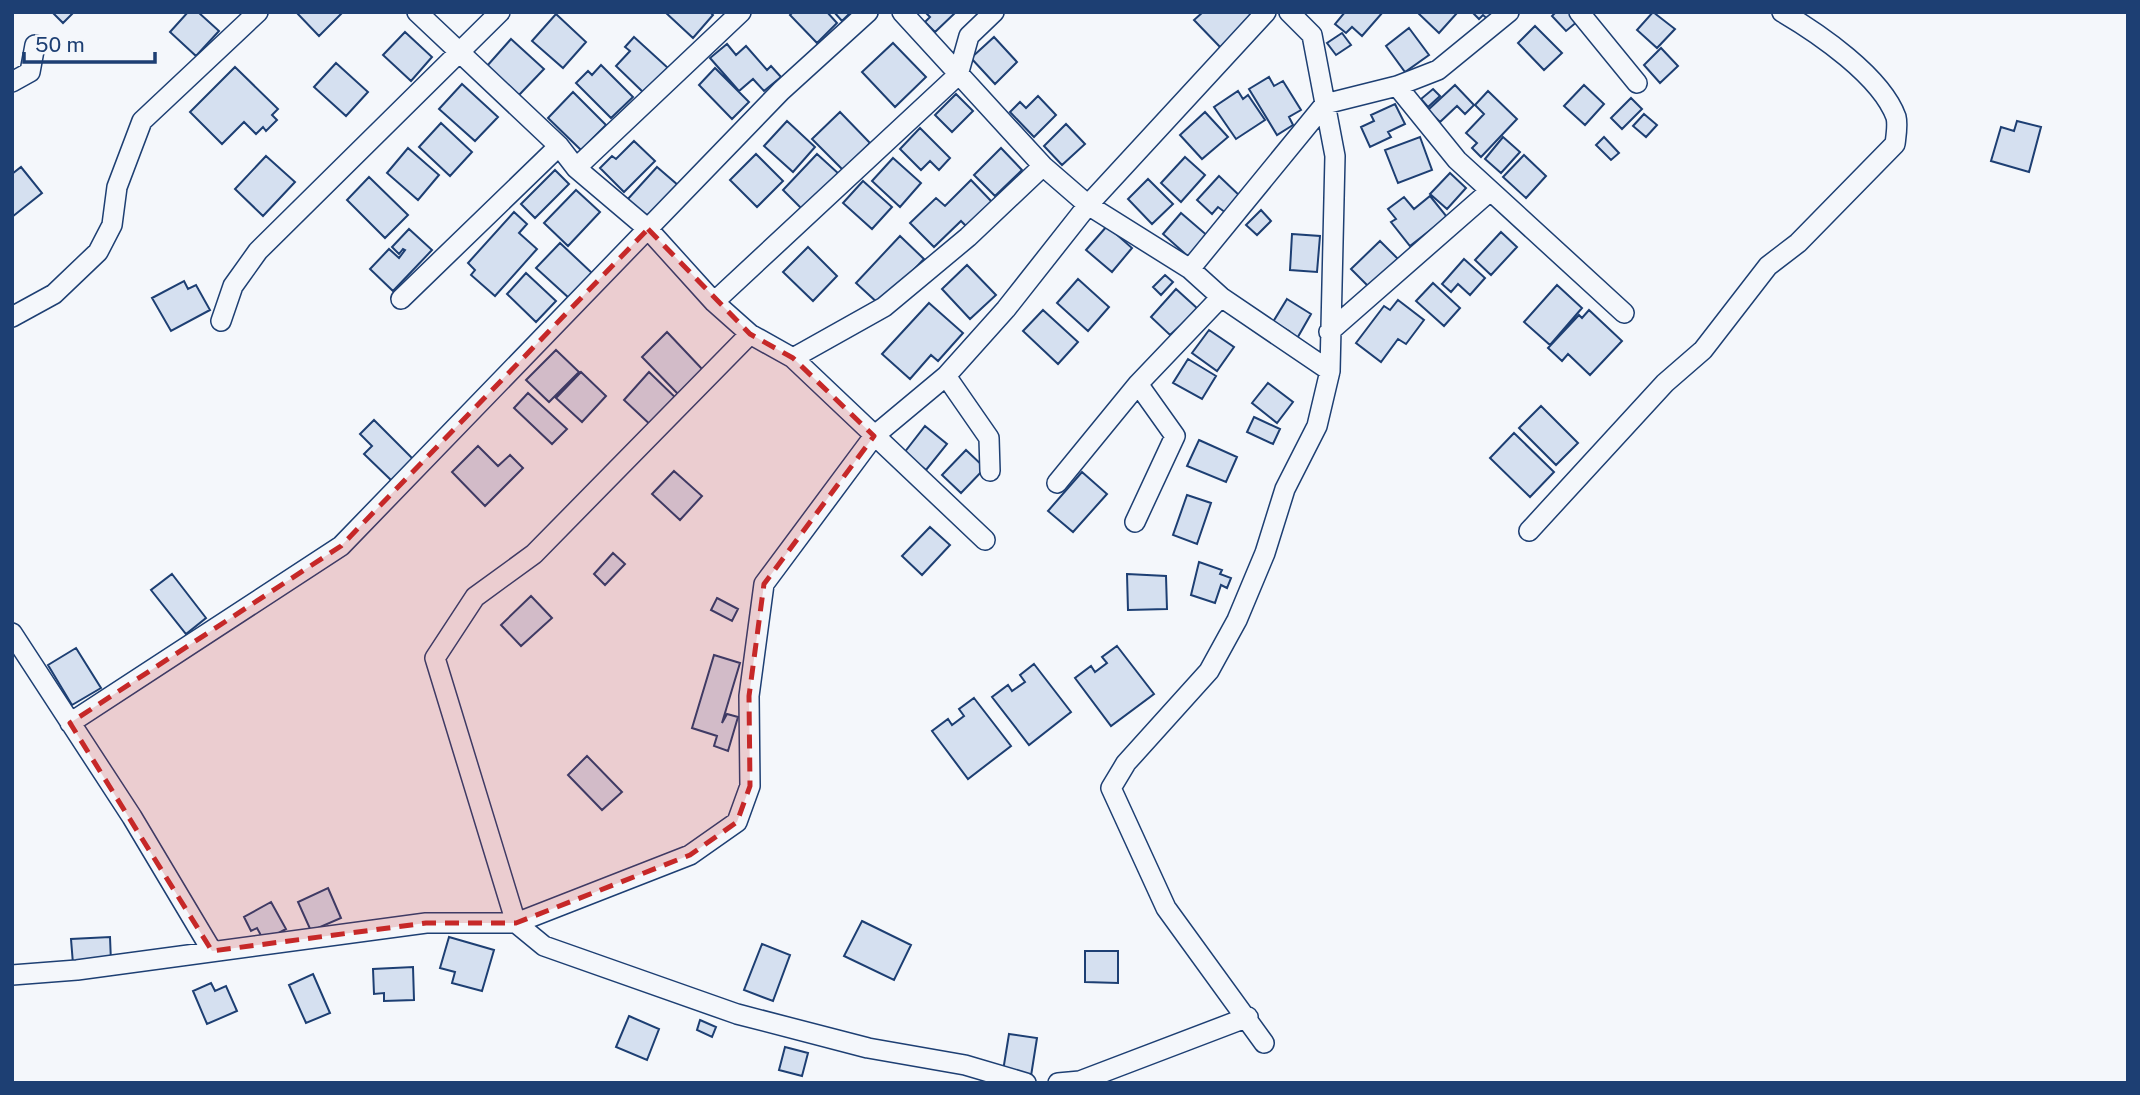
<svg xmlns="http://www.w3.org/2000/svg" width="2140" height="1095" viewBox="0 0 2140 1095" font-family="'Public Sans',sans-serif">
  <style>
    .building { fill: #d5e0f0; stroke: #1d3f73; stroke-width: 2 }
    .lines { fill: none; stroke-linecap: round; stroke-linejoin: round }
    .minor-casing { stroke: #1d3f73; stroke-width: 22 }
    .minor { stroke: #f4f7fb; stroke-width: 19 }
    .marked { fill: #c62828; fill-opacity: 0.2; stroke: #c62828; stroke-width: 5; stroke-dasharray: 14 9; stroke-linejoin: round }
  </style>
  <rect width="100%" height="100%" fill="#f4f7fb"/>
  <path class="building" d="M52 12H74L63 23Z
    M188 12H198L219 31 196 56 170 32Z
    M296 12H343L319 36Z
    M665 12H710L713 15 693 38Z
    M793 12H827L837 23 817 43 790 15Z
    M834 12H851L842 21Z
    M925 12H956L935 32 925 22 930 17Z
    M1203 12H1248L1254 18 1222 49 1194 20Z
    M1345 12H1383L1362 36 1352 27 1346 33 1335 24Z
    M1417 12H1456L1457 13 1439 33Z
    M1472 12H1492L1498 17 1492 23 1483 15 1479 19Z
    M1556 12H1570L1578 21 1566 31 1552 16Z
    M1653 12 1675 29 1657 48 1637 30Z
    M556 14 586 42 563 68 532 41Z
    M1535 26 1562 53 1544 70 1518 43Z
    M1409 28 1429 55 1405 72 1386 46Z
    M405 32 432 57 411 81 383 55Z
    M1342 33 1351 45 1336 55 1327 43Z
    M634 37 668 68 644 93 616 66 630 51 625 47Z
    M994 37 1017 62 995 84 971 58Z
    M511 39 544 69 519 95 487 66Z
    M893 43 926 77 895 107 862 72Z
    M727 44 736 55 746 46 767 70 771 66 781 77 764 91 753 79 739 91 710 58Z
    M1661 48 1678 66 1660 83 1644 65Z
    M336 63 368 92 346 116 314 87Z
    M601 65 633 97 611 118 576 83 588 71 592 75Z
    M235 67 278 109 272 115 277 120 266 131 263 127 256 134 244 122 222 144 190 112Z
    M715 68 749 102 732 119 699 85Z
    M1269 77 1274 86 1283 81 1301 110 1289 117 1293 125 1277 135 1249 89Z
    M462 84 498 117 475 141 439 109Z
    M1455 85 1474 105 1465 114 1457 106 1440 122 1428 110Z
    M1584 85 1604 104 1585 125 1564 106Z
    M1433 89 1440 96 1428 107 1421 99Z
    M1238 91 1243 99 1248 95 1265 120 1236 139 1214 107Z
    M1488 91 1517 119 1481 157 1472 148 1477 143 1466 133 1484 114 1475 105Z
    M573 92 606 125 581 150 548 118Z
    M956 94 973 111 952 132 935 115Z
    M1038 96 1056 115 1034 137 1010 112 1020 102 1026 108Z
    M1631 98 1642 109 1622 129 1611 118Z
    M1395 104 1405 124 1388 132 1391 137 1370 147 1361 127 1374 121 1371 115Z
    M840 112 870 143 843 170 812 139Z
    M1205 112 1228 137 1202 159 1180 135Z
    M1644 114 1657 125 1646 137 1633 126Z
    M787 121 815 147 793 172 764 146Z
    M2017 121 2041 127 2029 172 1991 161 2001 127 2014 131Z
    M441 123 472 152 450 176 419 147Z
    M1066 124 1085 144 1062 165 1044 146Z
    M920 128 950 158 939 170 930 161 921 170 900 149Z
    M1420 137 1432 170 1398 183 1385 150Z
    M1503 137 1520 152 1501 173 1485 159Z
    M1604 137 1619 153 1611 160 1596 145Z
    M634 141 655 161 624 192 600 168 612 156 616 159Z
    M408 148 439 175 418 200 387 173Z
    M1001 148 1022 170 995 196 974 175Z
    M756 154 783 181 757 207 730 180Z
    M817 154 839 174 804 211 783 190Z
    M1524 155 1546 176 1526 198 1503 177Z
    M266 156 295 182 263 216 235 189Z
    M1185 157 1205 175 1181 202 1161 183Z
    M893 158 921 183 900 207 872 181Z
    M21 167 42 193 12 217V174Z
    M657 167 679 186 652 223 627 200Z
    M555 170 569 184 535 218 521 204Z
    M1450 173 1466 188 1447 209 1430 194Z
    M1219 176 1241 197 1226 213 1218 207 1212 214 1197 200Z
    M369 177 408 215 385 238 347 200Z
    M1148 179 1173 204 1152 224 1128 199Z
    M971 180 992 202 967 227 961 221 934 247 910 223 936 198 945 206Z
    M863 181 892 207 872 229 843 203Z
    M576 190 600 212 568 246 544 223Z
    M1430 196 1447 217 1410 246 1391 222 1396 219 1388 209 1404 197 1414 209Z
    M1261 210 1271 221 1257 235 1246 225Z
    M514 212 527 224 519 233 537 249 495 296 471 275 475 270 468 263Z
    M1181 213 1209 237 1191 259 1163 234Z
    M1107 226 1132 248 1112 272 1086 250Z
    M409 229 432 250 393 291 370 269 389 249 399 258 405 250 403 249 399 254 392 247Z
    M1501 232 1517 247 1491 275 1475 260Z
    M1292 234 1320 236 1317 272 1290 270Z
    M900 236 924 259 880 305 856 283Z
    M1380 241 1401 262 1372 290 1351 269Z
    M560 243 592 273 569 298 536 268Z
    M808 247 837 276 813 301 783 272Z
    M1464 259 1485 278 1470 295 1458 284 1451 292 1442 284Z
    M967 265 996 295 970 319 942 289Z
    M526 273 556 301 536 322 507 294Z
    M1165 275 1173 282 1161 295 1153 287Z
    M1078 279 1109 307 1088 331 1057 303Z
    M184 281 188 289 196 285 210 310 171 331 152 298Z
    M1433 283 1460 308 1444 326 1416 301Z
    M1557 285 1582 308 1550 345 1524 322Z
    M1176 289 1198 309 1170 335 1151 317Z
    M1287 299 1311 314 1295 342 1286 336 1289 331 1273 322Z
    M1398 300 1424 320 1406 344 1398 339 1381 362 1356 343 1384 306 1390 310Z
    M929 303 963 333 938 361 931 355 910 379 882 354Z
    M1043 310 1078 342 1058 364 1023 331Z
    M1589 310 1622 341 1590 375 1568 354 1562 361 1548 348 1579 315 1582 318Z
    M1209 330 1234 347 1217 371 1192 353Z
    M667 332 703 370 678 394 642 357Z
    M556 350 579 372 549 402 526 380Z
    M1188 359 1216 376 1202 399 1173 383Z
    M581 372 606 396 582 422 556 398Z
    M649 372 680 402 655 429 624 400Z
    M1268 383 1293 402 1277 423 1252 403Z
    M528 393 567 429 552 444 514 408Z
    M1541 406 1578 443 1556 465 1519 428Z
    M1254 417 1280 429 1273 444 1247 432Z
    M374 420 413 459 392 481 364 454 372 446 360 434Z
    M925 426 947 444 926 470 904 453Z
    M1514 433 1554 472 1530 497 1490 458Z
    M1199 440 1237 457 1226 482 1187 466Z
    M478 446 498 466 510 455 523 468 485 506 452 472Z
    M966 450 985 468 961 493 942 475Z
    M674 471 702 496 680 520 652 494Z
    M1082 472 1107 494 1073 532 1048 511Z
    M1187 495 1211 503 1197 544 1173 535Z
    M930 527 950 545 922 575 902 556Z
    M613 553 625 564 605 585 594 574Z
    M1199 562 1222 570 1220 574 1231 578 1227 588 1221 585 1215 603 1191 595Z
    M172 574 206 618 186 634 151 590Z
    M1127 574 1166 576 1167 609 1128 610Z
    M531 596 552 618 521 646 501 625Z
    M717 598 738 609 732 621 711 610Z
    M1117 646 1154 694 1111 726 1075 678 1091 666 1095 672 1107 663 1102 657Z
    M76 648 101 688 72 705 48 665Z
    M714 655 740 663 722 723 727 714 738 717 728 751 714 746 717 736 692 728Z
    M1034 664 1071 712 1029 745 992 697 1008 685 1012 691 1025 682 1020 675Z
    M974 698 1011 746 968 779 932 731 948 719 952 725 964 716 959 709Z
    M587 756 622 792 602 810 568 775Z
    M328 888 341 918 311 931 298 902Z
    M271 902 286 929 264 941 257 928 251 931 244 917Z
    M862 921 911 945 894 980 844 956Z
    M110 937 111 962 73 964 71 939Z
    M449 937 494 950 482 991 452 983 455 972 440 968Z
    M762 944 790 955 773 1001 744 990Z
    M1085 951H1118V983L1085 982Z
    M413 967 414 1000 384 1001V993L374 994 373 969Z
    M313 974 330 1013 306 1023 289 985Z
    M211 983 215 991 226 986 237 1011 207 1024 193 991Z
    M629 1016 659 1029 647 1060 616 1047Z
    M700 1020 716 1027 712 1037 697 1030Z
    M1009 1034 1037 1038 1031 1076 1003 1071Z
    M785 1047 808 1053 802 1076 779 1070Z"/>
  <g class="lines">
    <g class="minor-casing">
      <path id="minor" d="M417 12 559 146 576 168 648 229 714 302 750 334 793 358 985 540
        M902 12 1043 166 1088 205 1190 269 1221 297 1330 371
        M1579 12 1637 83
        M12 82 30 72 35 45
        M1397 86 1457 160 1624 313
        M576 168 741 12
        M1190 269 1325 104 1397 86 1438 70 1509 12
        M401 299 559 146
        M714 302 958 75 969 36 994 12
        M12 317 54 294 98 252 112 225 117 187 142 121 258 12
        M221 321 233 286 258 251 500 12
        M1329 332 1490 191
        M750 334 534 554 475 597 435 658 516 923 544 946 737 1014 868 1048 965 1065 1026 1083
        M793 358 884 307 968 237 1043 166
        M946 376 989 438 990 471
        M1057 483 1138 384
        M1135 522 1175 436 1138 384 1221 297
        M1529 531 1665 383 1703 350 1768 266 1798 243 1895 144C1896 136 1898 125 1896 117 1881 76 1818 33 1782 12
        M12 633 132 817 212 951
        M70 723 341 546 781 91 868 12
        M12 975 77 970 426 923H516L690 855 737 822 750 786 749 696 764 584 874 436 946 376 1006 309 1088 205 1266 12
        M1264 1043 1166 908 1111 788 1126 763 1209 671 1237 620 1265 553 1285 489 1317 426 1330 371 1335 156 1312 35 1289 12
        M1058 1083 1080 1081 1248 1017"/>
    </g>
    <use href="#minor" class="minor"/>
  </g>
  <path class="marked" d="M648 229 750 334 793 358 874 436 764 584 749 696 750 786 737 822 690 855 516 923H426L212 951 70 723 341 546Z"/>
  <rect width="2140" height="1095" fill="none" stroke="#1d3f73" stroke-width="28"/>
  <path d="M24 52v10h131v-10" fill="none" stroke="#1d3f73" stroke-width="3.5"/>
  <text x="35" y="52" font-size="21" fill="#1d3f73" stroke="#f4f7fb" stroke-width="5" paint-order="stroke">50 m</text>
</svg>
